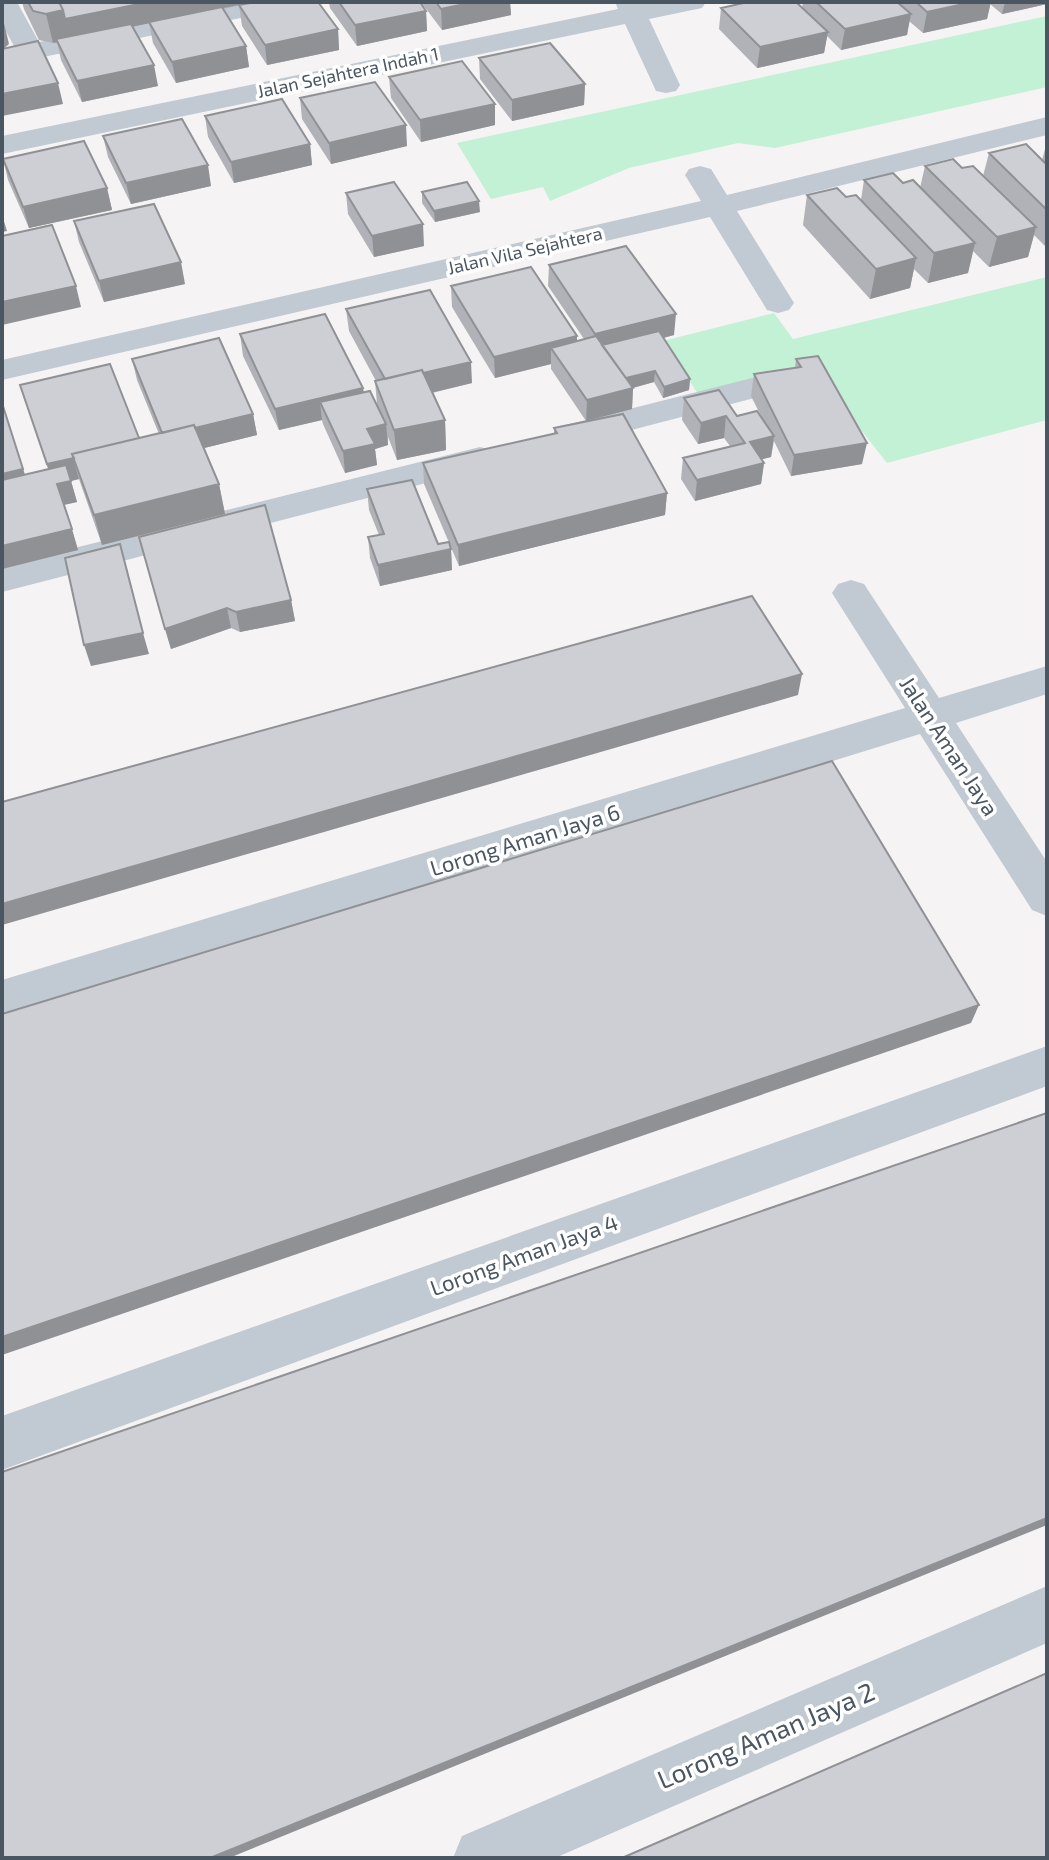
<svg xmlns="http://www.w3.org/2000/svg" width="1049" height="1860" viewBox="0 0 1049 1860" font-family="'Exo 2',sans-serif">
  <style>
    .green { fill: #c3f1d5 }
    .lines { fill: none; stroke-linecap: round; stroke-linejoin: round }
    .minor { fill: #c1cad2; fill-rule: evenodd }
    .wall { fill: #b0b2b7 }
    .shaded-wall { fill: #909195 }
    .building { fill: #cdcfd5; stroke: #909195; stroke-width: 2 }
    .labels { text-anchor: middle; stroke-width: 7; stroke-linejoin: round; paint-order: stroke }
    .far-street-label { font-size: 18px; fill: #4a5661; stroke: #fff }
    .street-label { font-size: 22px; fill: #4a5661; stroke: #fff }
    .near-street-label { font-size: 26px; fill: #4a5661; stroke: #fff }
  </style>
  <rect width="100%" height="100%" fill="#f5f3f3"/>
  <path class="green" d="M1047 16V87L775 148 738 143 629 168 550 201 543 187 491 199 457 143Z
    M1047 277V420L887 463 810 365 698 394 663 341 774 313 793 339Z"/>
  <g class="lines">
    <path class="minor" d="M2 2H17L39 42 240 2H294L290 8 281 10 2 65V49L14 46 2 24Z
      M615 2 642 4 706 2 702 8 649 19 680 85 676 91 666 93 656 91 625 24 2 154V136L618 9Z
      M1047 117V135L737 211 794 303 789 310 778 313 767 310 710 217 2 380V360L701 201 685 175 689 169 700 166 711 169 727 195Z
      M804 365 816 368 821 375 816 382 570 446 558 443 553 435 558 427Z
      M480 447 492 450 498 458 492 466 2 592V566Z
      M851 580 864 584 939 698 1047 666V694L956 723 1047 862V916L1032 910 920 734 2 1018V980L905 708 832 593 838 584Z
      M1047 1046V1086L2 1470V1416Z
      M1047 1586V1643L555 1858H453L462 1836Z"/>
  </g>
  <path class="wall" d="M22 2H255L223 9 246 46 249 67 176 83 153 43 149 23 132 27 158 86 82 102 61 60 57 42 53 43 39 40 24 9Z
    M329 2H420L426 11 427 31 357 46 330 8Z
    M421 2H510L511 15 442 30Z
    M803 2H1047V4L1002 14 990 4 987 19 923 33 909 21 907 35 841 50 827 36 824 53 757 68 719 29 721 8H802Z
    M239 5 338 29 339 50 267 65 242 26Z
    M479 58 585 84 584 105 512 121 480 79Z
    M389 77 495 125 421 142 391 98Z
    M300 98 407 146 331 164 302 119Z
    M205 116 310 144 312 165 234 183 208 137Z
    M103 136 211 186 131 204 108 157Z
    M1047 142V248L1034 235 1028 257 989 267 973 251 968 273 928 283 914 269 910 288 870 299 803 225 807 195 846 197 861 200 864 180 920 188 925 166 962 168 983 176 989 153 1042 160Z
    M3 159 107 188 112 210 29 228 8 180Z
    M422 192 480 212 435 222 422 203Z
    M346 193 424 246 374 257 348 214Z
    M74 221 185 284 104 302 79 242Z
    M549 265 674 335 664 338 690 379 689 390 663 398 654 382 633 388 632 409 586 421 551 369V364L495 378 452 307 451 286 577 336V341L584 339 548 286Z
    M346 309 472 383 432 393 445 420 446 450 397 460 388 437V445L375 449 377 465 345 473 323 424 322 420 279 430 243 356 240 334 363 388 364 393 377 404 375 381H376L349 331Z
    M132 359 253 414 257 435 204 448 219 484 225 514 102 545 79 479 71 481 77 502 64 505 78 550 2 569 23 469 25 475 48 469 20 385 139 438 159 434 137 380Z
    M796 359 862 464 791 476 774 441 771 457 762 459 764 463 761 484 695 501 681 479 683 458 730 446 724 438 698 444 682 420 684 398 737 416 762 418 751 396 754 374 795 368Z
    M554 428 667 493 665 515 459 566 424 484 423 463 554 434Z
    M367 489 438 544 451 549 452 570 380 586 370 558 368 537 379 535 369 510Z
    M139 537 291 600 295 621 240 632 231 628 171 649Z"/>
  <path class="shaded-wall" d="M149 2H233V6L53 43 46 14 63 10Z
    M233 2H255L233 6Z
    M474 2H510L511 15 442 30 441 9Z
    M973 2H991L987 19 923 33 927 12Z
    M1005 2H1047V4L1002 14Z
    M426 11 427 31 357 46 355 25Z
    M911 14 907 35 841 50 845 29Z
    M4 23 9 44 2 50V25Z
    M338 29 339 50 267 65 265 45Z
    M828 32 824 53 757 68 760 47Z
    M246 46 249 67 176 83 172 62Z
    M154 65 158 86 82 102 77 81Z
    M58 83 63 104 2 116V94Z
    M585 84 584 105 512 121V100Z
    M495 104V125L421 142 420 120Z
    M406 125 407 146 331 164 329 143Z
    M310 144 312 165 234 183 231 162Z
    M208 165 211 186 131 204 126 183Z
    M107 188 112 210 29 228 23 207Z
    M479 201 480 212 435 222 434 211Z
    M2 215 7 231 2 232Z
    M423 224 424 246 374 257 372 236Z
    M1036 227 1028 257 989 267 997 237Z
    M975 243 968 273 928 283 934 253Z
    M916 258 910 288 870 299 876 269Z
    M181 262 185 284 104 302 99 281Z
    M76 286 81 307 2 325V302Z
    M676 314 674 335 594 355 595 334Z
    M577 336 576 358 551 348V364L495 378 494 357Z
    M471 362 472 383 388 403 386 382Z
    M655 371 654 382 621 391 633 388 632 409 586 421 587 400 620 380Z
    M690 379 689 390 663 398 664 387Z
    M363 388 365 409 320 402 322 420 279 430 275 409Z
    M253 414 257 435 168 457 163 436Z
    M726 416 724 438 698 444 701 423Z
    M445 420 446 450 397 460 394 430Z
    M386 424 388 445 375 449 377 465 345 473 343 451 367 429Z
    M774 436 771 457 747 463 750 442Z
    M867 443 862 464 791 476 794 455Z
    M73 458 79 479 71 481 77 502 63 505 53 485 47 464Z
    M764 463 761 484 695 501 697 480Z
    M23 469 30 490 2 497V474Z
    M219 484 225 514 102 545 94 515Z
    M667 493 665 515 459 566 458 545Z
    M72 529 78 550 2 569V546Z
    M451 549 452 570 380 586 378 565Z
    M291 600 295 621 240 632 236 612Z
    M227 608 231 628 171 649 165 629Z
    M143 633 149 654 91 666 84 645Z
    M802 674 798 695 2 925V904Z
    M979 1005 971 1023 2 1355V1337Z
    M1047 1518V1525L229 1858H210Z"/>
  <path class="building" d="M28 2H59L63 10 46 14 33 11Z
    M59 2H149L65 19 63 10Z
    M256 2H318L338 29 265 45 239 5Z
    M339 2H420L426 11 355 25Z
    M436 2H474L441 9Z
    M748 2H796L828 32 760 47 721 8Z
    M816 2H897L911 14 845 29Z
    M916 2H973L927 12Z
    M222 7 246 46 172 62 149 22Z
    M131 24 154 65 77 81 56 39Z
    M38 41 58 83 2 94V49Z
    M550 43 585 84 512 100 479 58Z
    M462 61 495 104 420 120 389 77Z
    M375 82 406 125 329 143 300 98Z
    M282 99 310 144 231 162 205 116Z
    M182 119 208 165 126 183 103 136Z
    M84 141 107 188 23 207 3 159Z
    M1026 144 1047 165V210L989 153Z
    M953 159 962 168 973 166 1036 227 997 237 925 166Z
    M893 173 903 183 913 180 975 243 934 253 864 180Z
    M394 182 423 224 372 236 346 193Z
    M467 182 479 201 434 211 422 192Z
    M837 188 846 197 856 195 916 258 876 269 807 195Z
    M154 204 181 262 99 281 74 221Z
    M52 225 76 286 2 302V236Z
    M626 246 676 314 595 334 549 265Z
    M531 267 577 336 494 357 451 286Z
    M430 290 471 362 423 373 422 370 385 379 346 309Z
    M325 314 363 388 275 409 240 334Z
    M659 331 690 379 664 387 655 371 626 378 602 345Z
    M596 336 633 388 587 400 551 348Z
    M219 338 253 414 195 428 194 425 162 433 132 359Z
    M818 356 867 443 794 455 754 374 801 367 796 359Z
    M110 364 139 438 72 454 74 458 47 464 20 385Z
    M422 370 445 420 394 430 375 381Z
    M719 390 737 416 757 411 774 436 750 442 764 463 697 480 683 458 745 443 726 416 701 423 684 398Z
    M370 391 386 424 367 429 375 444 343 451 320 402Z
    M2 403 23 469 2 474Z
    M623 414 667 493 458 545 423 463 557 433 554 428Z
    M194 425 219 484 94 515 72 454Z
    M66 465 71 481 57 484 72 529 2 546V480Z
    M412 480 438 544 449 542 451 549 378 565 368 537 384 534 367 489Z
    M265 505 291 600 236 612 227 608 165 629 139 537Z
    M120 544 143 633 84 645 65 558Z
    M752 596 802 674 2 904V802Z
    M832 761 979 1005 2 1337V1014Z
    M1047 1113V1518L210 1858H2V1472Z
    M1047 1673V1858H622Z"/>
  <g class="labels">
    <g class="far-street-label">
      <text transform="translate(348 73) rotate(-12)" y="6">Jalan Sejahtera Indah 1</text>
      <text transform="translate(525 251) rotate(-13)" y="6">Jalan Vila Sejahtera</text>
    </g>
    <g class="street-label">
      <text transform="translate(949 746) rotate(57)" y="8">Jalan Aman Jaya</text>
      <text transform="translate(525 840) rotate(-17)" y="8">Lorong Aman Jaya 6</text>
      <text transform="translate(524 1255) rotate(-20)" y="8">Lorong Aman Jaya 4</text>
    </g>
    <g class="near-street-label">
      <text transform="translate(766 1736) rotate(-23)" y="9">Lorong Aman Jaya 2</text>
    </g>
  </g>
  <rect width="1049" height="1860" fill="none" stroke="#4a5661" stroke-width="8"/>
</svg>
